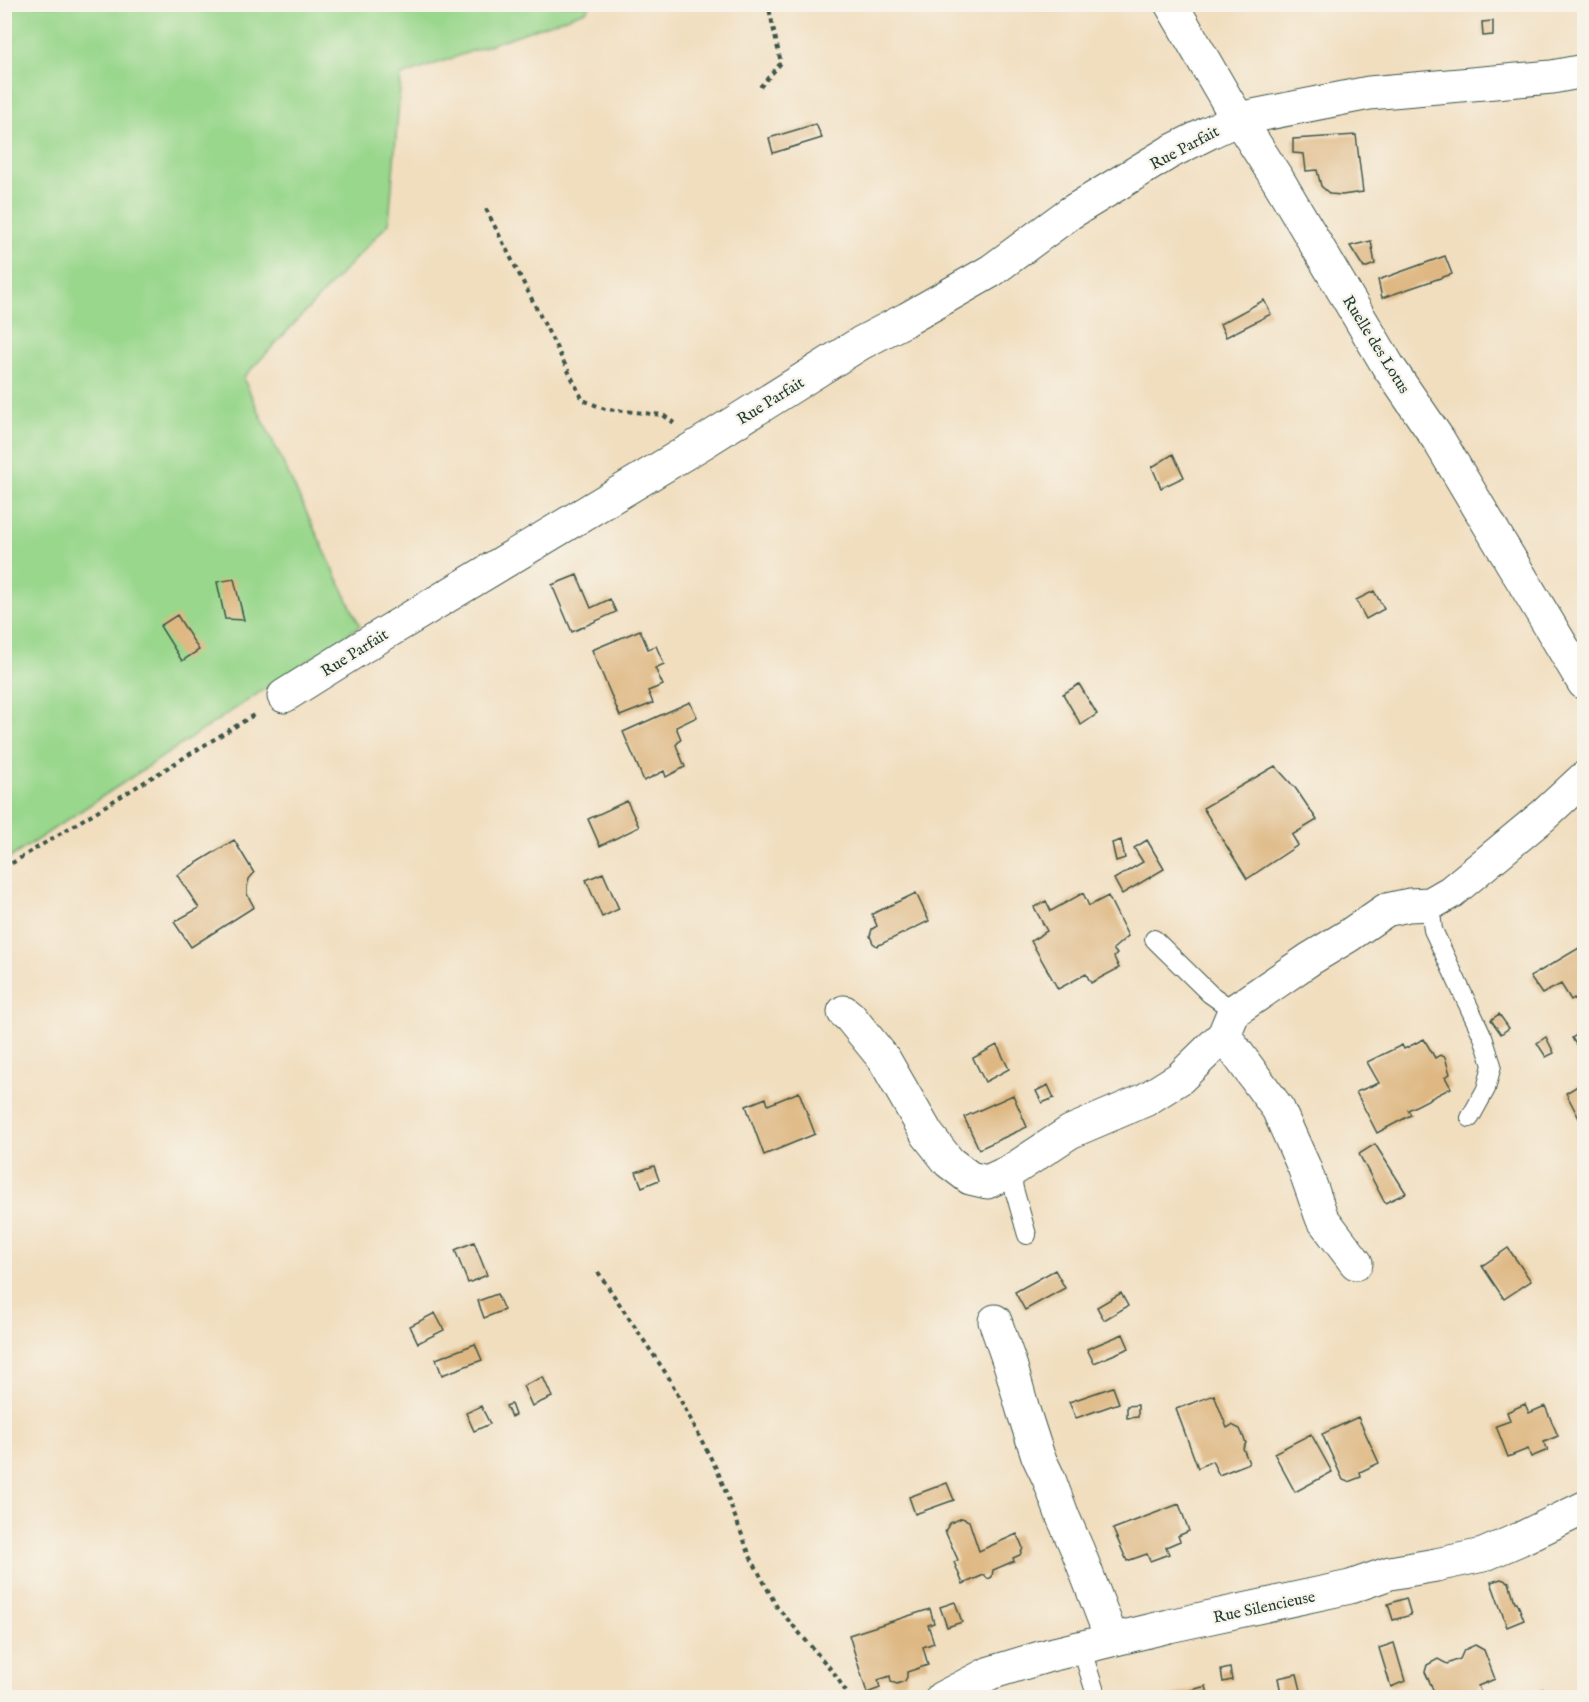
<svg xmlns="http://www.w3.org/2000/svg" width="1589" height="1702" viewBox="0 0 1589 1702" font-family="'IM FELL English',serif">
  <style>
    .green { fill: #99d78c; stroke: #5c8a60; stroke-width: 1.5 }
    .building { fill: #deb782 }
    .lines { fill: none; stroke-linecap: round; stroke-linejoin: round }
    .lane-casing { stroke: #3e5549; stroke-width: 20 }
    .street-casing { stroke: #3e5549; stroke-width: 35 }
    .path { stroke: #3e5549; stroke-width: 4; stroke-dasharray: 4.5 4.5; stroke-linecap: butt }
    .lane { stroke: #fff; stroke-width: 18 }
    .street { stroke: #fff; stroke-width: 33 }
    .labels { text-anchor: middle; stroke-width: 4.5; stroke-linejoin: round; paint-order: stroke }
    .street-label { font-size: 16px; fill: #1f3d34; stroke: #f7f3e8 }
  </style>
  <rect width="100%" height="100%" fill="#f7f3e8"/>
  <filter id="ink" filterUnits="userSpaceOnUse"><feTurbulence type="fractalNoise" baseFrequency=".0167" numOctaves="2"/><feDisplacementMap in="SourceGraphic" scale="12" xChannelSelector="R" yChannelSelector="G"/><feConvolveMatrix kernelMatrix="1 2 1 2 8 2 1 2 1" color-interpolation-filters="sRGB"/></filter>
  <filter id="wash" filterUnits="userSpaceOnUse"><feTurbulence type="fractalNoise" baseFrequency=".008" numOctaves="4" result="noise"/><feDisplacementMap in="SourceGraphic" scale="24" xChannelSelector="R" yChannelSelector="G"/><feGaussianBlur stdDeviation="1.35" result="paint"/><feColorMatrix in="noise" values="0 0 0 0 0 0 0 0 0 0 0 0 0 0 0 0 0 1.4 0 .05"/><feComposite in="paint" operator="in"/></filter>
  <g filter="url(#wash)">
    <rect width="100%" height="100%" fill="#f1debf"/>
    <path class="green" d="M5 5H590L586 11 401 76 389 223 243 378 360 626 5 861Z"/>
    <g id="blocks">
      <path class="building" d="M1493 21V35L1483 36 1482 22Z
        M816 124 822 138 773 153 769 138Z
        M1356 135 1363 192 1342 195 1330 194 1321 186 1317 170 1306 171 1304 154 1293 153V139Z
        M1371 241 1375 264 1364 268 1350 246Z
        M1445 256 1452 274 1382 298 1378 280Z
        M1264 300 1271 314 1226 337 1220 324Z
        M1173 454 1184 477 1161 488 1152 467Z
        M577 575 591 608 610 599 616 612 572 632 552 585Z
        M234 579 244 620 225 619 217 582Z
        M1374 591 1384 609 1366 619 1356 600Z
        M177 615 199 650 182 661 160 626Z
        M640 630 648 649 656 646 664 664 655 668 663 685 648 691 653 703 620 716 592 650Z
        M1079 684 1097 714 1081 725 1063 694Z
        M690 702 697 717 676 727 681 739 676 745 685 767 666 777 664 771 644 781 623 732Z
        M1275 766 1296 789 1317 820 1292 835 1298 845 1247 879 1203 808Z
        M627 801 639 827 600 846 588 819Z
        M234 840 254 873 249 879 247 887V894L254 907 191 947 174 922 199 908 177 875Z
        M1121 840 1125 858 1116 861 1112 843Z
        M1147 840 1164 869 1122 894 1114 879 1143 862 1134 848Z
        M603 873 619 909 602 917 586 880Z
        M916 893 929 921 877 946 873 943 870 936 872 929 877 926 872 914Z
        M1083 893 1089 906 1108 896 1128 936 1113 949 1117 954 1114 957 1119 968 1091 983 1086 974 1058 989 1031 941 1047 931 1034 907 1046 901 1051 911Z
        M1584 945V1022L1578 1010 1579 1006 1574 998 1571 1000 1561 984 1542 994 1530 977Z
        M1499 1014 1509 1028 1501 1034 1491 1020Z
        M1584 1030V1058L1572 1038Z
        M1546 1037 1554 1053 1546 1057 1537 1043Z
        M1424 1039 1435 1058 1440 1055 1445 1057 1450 1074 1445 1077 1451 1088 1408 1110 1411 1115 1377 1133 1356 1092 1379 1083 1367 1062 1402 1045 1404 1049Z
        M997 1045 1009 1069 985 1082 973 1058Z
        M1584 1082V1128L1566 1093Z
        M1048 1085 1054 1098 1042 1103 1036 1091Z
        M799 1092 815 1134 764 1155 746 1106 766 1098 768 1105Z
        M1013 1095 1027 1127 979 1149 964 1117Z
        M1375 1144 1406 1193 1385 1203 1359 1154Z
        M654 1166 659 1180 642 1187 636 1172Z
        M474 1242 487 1275 468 1283 455 1250Z
        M1508 1248 1531 1281 1504 1299 1482 1266Z
        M1055 1270 1065 1288 1025 1310 1015 1292Z
        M1121 1293 1128 1306 1104 1320 1097 1307Z
        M497 1294 504 1310 484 1318 478 1301Z
        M435 1313 444 1330 418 1343 410 1326Z
        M1123 1334 1129 1348 1094 1363 1087 1349Z
        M475 1344 482 1360 442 1375 436 1359Z
        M543 1377 552 1397 532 1406 523 1386Z
        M1113 1387 1119 1403 1076 1418 1069 1402Z
        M1214 1395 1227 1428 1232 1425 1240 1429 1246 1443 1243 1448 1249 1463 1219 1475 1212 1461 1198 1468 1176 1409Z
        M511 1404 515 1415 511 1417 506 1406Z
        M1525 1404 1529 1413 1545 1406 1558 1436 1544 1442 1548 1450 1531 1457 1528 1449 1508 1457 1496 1426 1510 1421 1507 1412Z
        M1138 1405V1417L1127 1418V1406Z
        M481 1406 490 1424 474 1431 466 1413Z
        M1358 1417 1379 1463 1360 1472 1361 1477 1348 1482 1343 1480 1322 1434Z
        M1311 1434 1332 1472 1295 1492 1274 1453Z
        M947 1483 954 1500 915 1514 909 1497Z
        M1179 1504 1189 1531 1178 1536 1180 1541 1166 1547 1169 1554 1150 1561 1147 1554 1127 1561 1113 1529Z
        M962 1518 969 1521 979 1551 1017 1534 1023 1548 1020 1555 1013 1558 1014 1561 993 1570 992 1577 988 1579 984 1575 963 1584 954 1562 958 1560 945 1531 950 1523Z
        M1501 1579 1509 1582 1515 1602H1517L1524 1620 1507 1627 1491 1582Z
        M1406 1598 1411 1615 1393 1620 1388 1604Z
        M955 1602 962 1622 947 1627 940 1607Z
        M930 1609 934 1623 928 1625 934 1643 923 1647 928 1665 907 1672V1677L905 1681 897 1684 891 1682 890 1676 878 1680 880 1688 867 1693 849 1635Z
        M1394 1643 1405 1681 1391 1687 1379 1648Z
        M1475 1645 1484 1650 1495 1679 1478 1686 1483 1698H1437L1425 1672 1427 1665 1438 1659 1447 1664 1460 1659 1464 1650Z
        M1230 1668 1232 1680 1223 1682 1221 1670Z
        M1297 1674 1303 1698H1282L1278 1678Z
        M1206 1686 1209 1698H1167V1697Z
        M1543 1689 1547 1698H1523Z"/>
    </g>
  </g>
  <g filter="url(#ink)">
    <use href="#blocks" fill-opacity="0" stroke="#3e5549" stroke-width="1.5"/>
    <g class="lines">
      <g class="lane-casing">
        <path id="lane" d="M1430 904 1433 930 1483 1037 1492 1065 1486 1089 1470 1118
          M1154 939 1210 994 1234 1011
          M1011 1171 1014 1189 1027 1235
          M1081 1647 1097 1698"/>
      </g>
      <g class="street-casing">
        <path id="street" d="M1171 4 1229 104 1278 180 1388 366 1438 439 1584 683
          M284 696 362 647 702 443 861 343 907 319 991 271 1070 213 1170 152 1210 132 1238 119 1369 93 1552 77 1584 71
          M844 1012 850 1017 884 1059 927 1134 949 1162 970 1178 987 1182 1011 1171 1070 1132 1145 1100 1180 1078 1224 1035 1234 1011 1310 959 1348 936 1386 910 1409 905 1430 904 1451 892 1544 815 1584 778
          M1224 1035 1278 1109 1304 1167 1322 1218 1356 1263
          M995 1321 1011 1367 1023 1410 1038 1456 1049 1479 1063 1517 1078 1551 1112 1640
          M942 1698 990 1673 1050 1655 1169 1626 1350 1587 1390 1573 1436 1565 1483 1555 1520 1539 1584 1508"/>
      </g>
      <path class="path" d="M760 87 781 63 768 4
        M486 209 583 400 605 409 663 415 674 423
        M4 868 257 713
        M598 1272 669 1378 718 1472 750 1556 777 1607 834 1673 850 1698"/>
      <use href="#lane" class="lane"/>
      <use href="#street" class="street"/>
    </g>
  </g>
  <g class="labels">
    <g class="street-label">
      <text transform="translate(1184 147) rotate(-28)" y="6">Rue Parfait</text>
      <text transform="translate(1377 344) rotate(58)" y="6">Ruelle des Lotus</text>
      <text transform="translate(770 400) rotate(-32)" y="6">Rue Parfait</text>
      <text transform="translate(354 652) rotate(-32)" y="6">Rue Parfait</text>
      <text transform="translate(1264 1606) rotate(-12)" y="6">Rue Silencieuse</text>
    </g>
  </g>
  <rect width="1589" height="1702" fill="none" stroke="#f7f3e8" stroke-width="24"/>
</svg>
